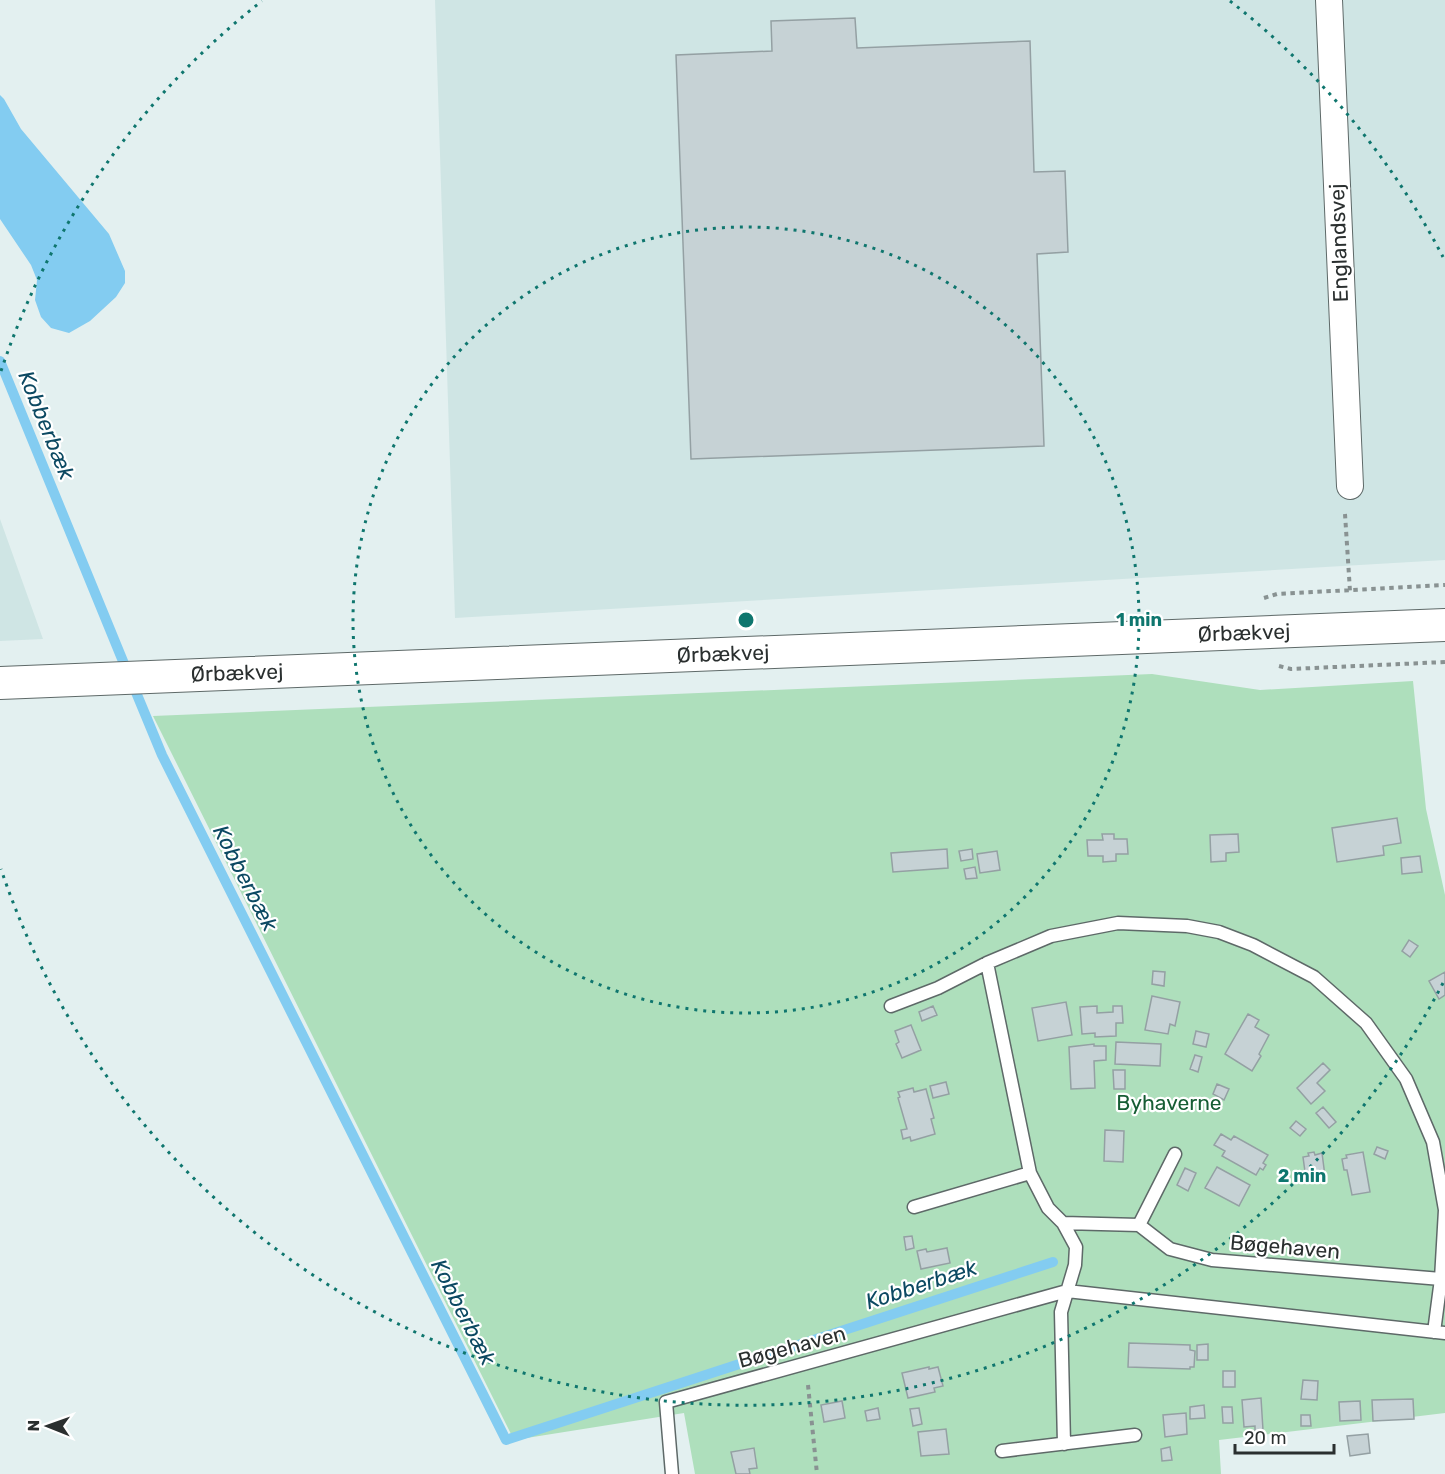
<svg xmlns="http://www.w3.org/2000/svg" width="1445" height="1474" viewBox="0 0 1445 1474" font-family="Rubik,sans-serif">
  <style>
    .built { fill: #cfe5e4 }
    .green { fill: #aedfbc }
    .water { fill: #83ccf1 }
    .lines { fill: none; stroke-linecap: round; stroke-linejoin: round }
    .stream { stroke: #83ccf1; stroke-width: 10 }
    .building { fill: #c6d2d5; stroke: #94a0a3; stroke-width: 1.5 }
    .service-casing { stroke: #5e6968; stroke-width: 15 }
    .minor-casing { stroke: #5e6968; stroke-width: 28 }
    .tertiary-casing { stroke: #5e6968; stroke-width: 34 }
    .path { stroke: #899292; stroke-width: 4; stroke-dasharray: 4.5 4.5; stroke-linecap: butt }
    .service { stroke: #fff; stroke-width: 12 }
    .minor { stroke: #fff; stroke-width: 26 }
    .tertiary { stroke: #fff; stroke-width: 32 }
    .ring { fill: none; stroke: #0f766e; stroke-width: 3; stroke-dasharray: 3 6 }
    .labels { text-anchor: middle; stroke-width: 4.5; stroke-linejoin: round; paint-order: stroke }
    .street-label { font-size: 21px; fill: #2a2f2f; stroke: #fff }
    .park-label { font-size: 21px; fill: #165d34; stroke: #fff }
    .water-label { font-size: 22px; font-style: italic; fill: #0c4962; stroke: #fff }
    .centre { fill: #0f766e; stroke: #fff; stroke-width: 3 }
    .ring-label { font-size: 18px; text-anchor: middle; font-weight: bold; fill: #0f766e; stroke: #fff; stroke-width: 4.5; stroke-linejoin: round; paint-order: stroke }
  </style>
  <rect width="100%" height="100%" fill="#e3f0f0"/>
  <path class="built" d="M435 0H1445V560L455 618Z
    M0 519 43 639 0 641Z"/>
  <path class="green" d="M1152 674 1260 690 1413 681 1426 809 1445 895V1413L1219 1440 1221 1474H695L684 1413 514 1440 153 716Z"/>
  <path class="water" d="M0 95 4 99 21 129 109 234 125 271V283L116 297 90 321 69 333 51 328 41 317 35 300 37 280 31 265 0 219Z"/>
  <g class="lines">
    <path class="stream" d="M0 361 127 671
      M133 685 162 755 506 1440 1053 1262"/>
  </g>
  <path class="building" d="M855 18 857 48 1030 41 1034 172 1065 171 1068 252 1037 254 1044 446 691 459 676 55 772 51 771 21Z
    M1397 818 1401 843 1383 846 1384 855 1337 862 1332 828Z
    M1102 834H1114V839H1127L1128 854H1116V861L1103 862V856H1088L1087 840H1103Z
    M1238 834 1239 852 1226 853V861L1211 862 1210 835Z
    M947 849 948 868 893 872 891 853Z
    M972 849 973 859 961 861 959 851Z
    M997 851 1000 870 980 873 977 854Z
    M1420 856 1422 872 1402 874 1401 858Z
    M975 867 977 878 966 879 964 869Z
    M1409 940 1418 946 1410 957 1402 951Z
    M1153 971 1165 972 1164 986 1152 984Z
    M1445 972V995L1439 999 1429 981Z
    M1152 996 1180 1002 1175 1026 1170 1024 1168 1034 1145 1030Z
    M1066 1002 1072 1035 1038 1041 1032 1008Z
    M933 1006 937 1015 922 1021 919 1012Z
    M1097 1006V1013L1113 1012V1006H1122L1123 1023H1116V1036L1095 1037V1033L1082 1034 1080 1007Z
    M1248 1014 1259 1020 1255 1027 1269 1035 1259 1054 1261 1056 1252 1071 1225 1054Z
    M911 1025 921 1050 902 1058 896 1044 899 1042 895 1031Z
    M1196 1031 1209 1034 1206 1047 1193 1044Z
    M1116 1042 1161 1044 1160 1066 1115 1064Z
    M1094 1044V1046H1106V1060L1094 1061 1095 1088 1071 1089 1069 1047Z
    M1195 1055 1202 1057 1198 1072 1190 1069Z
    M1323 1063 1330 1070 1317 1083 1325 1091 1311 1104 1297 1088Z
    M1113 1070H1125V1089H1114Z
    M946 1082 949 1094 933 1098 930 1086Z
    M1217 1084 1229 1089 1224 1100 1213 1094Z
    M913 1088 914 1092 926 1089 934 1118 931 1119 935 1134 911 1141 910 1137 903 1139 901 1130 907 1129 898 1098 900 1097 898 1092Z
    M1323 1107 1336 1122 1329 1128 1316 1113Z
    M1296 1121 1306 1129 1300 1136 1290 1128Z
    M1105 1130 1124 1131 1123 1162 1104 1161Z
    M1221 1134 1231 1140 1234 1136 1268 1155 1263 1163 1266 1165 1263 1170 1260 1168 1256 1175 1222 1156 1225 1151 1214 1145Z
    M1377 1147 1388 1151 1385 1159 1374 1154Z
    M1314 1152 1315 1155 1322 1153 1325 1176 1306 1179 1303 1157 1309 1156 1308 1153Z
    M1363 1152 1370 1192 1352 1195 1347 1170H1344L1342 1159 1347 1158 1346 1155Z
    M1217 1167 1250 1185 1239 1206 1205 1188Z
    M1185 1168 1196 1173 1188 1191 1177 1185Z
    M912 1236 914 1248 906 1250 904 1237Z
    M947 1248 950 1263 921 1269 917 1251 926 1249 927 1252Z
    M1129 1343 1190 1345V1350L1195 1351 1194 1367H1190V1369L1128 1367Z
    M1208 1344V1360H1197V1345Z
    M929 1367V1369L938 1367 943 1386 934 1388 935 1392 908 1398 902 1373Z
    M1223 1371H1235V1387H1223Z
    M1303 1380 1318 1381 1317 1400 1301 1399Z
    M1261 1398 1263 1430 1255 1431V1426L1244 1427 1242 1400Z
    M1413 1399 1414 1419 1373 1421 1372 1400Z
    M842 1401 845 1418 824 1422 821 1405Z
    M1360 1401 1361 1420 1340 1421 1339 1402Z
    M1204 1405 1205 1418 1190 1419V1407Z
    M1222 1407H1232L1233 1423H1223Z
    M878 1408 880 1419 867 1421 865 1411Z
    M919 1408 922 1424 913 1426 910 1409Z
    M1186 1413 1187 1434 1165 1437 1163 1415Z
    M1301 1415H1310L1311 1426H1301Z
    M946 1429 949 1454 921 1456 918 1432Z
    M1368 1434 1370 1453 1350 1456 1347 1436Z
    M1170 1447 1172 1460 1162 1461 1161 1449Z
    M754 1448 757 1468 749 1469 750 1474H736L731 1452Z"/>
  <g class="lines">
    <g class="service-casing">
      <path id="service" d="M987 963 1030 1173 1048 1208 1063 1223 1076 1247 1075 1265 1061 1312 1064 1444
        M891 1006 938 988 987 963 1051 936 1118 923 1187 926 1219 932 1253 945 1314 977 1366 1023 1406 1079 1433 1142 1445 1210 1441 1279 1434 1332
        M914 1207 1030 1173
        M1063 1223 1139 1225 1170 1249 1212 1260 1441 1279
        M1139 1225 1175 1154
        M1002 1451 1135 1435
        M672 1474 666 1402 1067 1291 1445 1333"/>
    </g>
    <g class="minor-casing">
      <path id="minor" d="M1329 0 1350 486"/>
    </g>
    <g class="tertiary-casing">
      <path id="tertiary" d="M0 683 1445 625"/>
    </g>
    <path class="path" d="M1345 514 1350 591
      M1264 598 1277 594 1445 585
      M1279 666 1291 669 1445 662
      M808 1385 817 1474"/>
    <use href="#service" class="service"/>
    <use href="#minor" class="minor"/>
    <use href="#tertiary" class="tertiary"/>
  </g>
  <g class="ring">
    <circle cx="746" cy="620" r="393"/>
    <path d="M1443 983A786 786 0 0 1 1 869M1 371A786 786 0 0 1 262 1M1230 1A786 786 0 0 1 1443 257"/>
  </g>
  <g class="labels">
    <g class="street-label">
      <text transform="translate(1339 243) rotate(-92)" y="7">Englandsvej</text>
      <text transform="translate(1244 633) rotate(-2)" y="7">Ørbækvej</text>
      <text transform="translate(723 654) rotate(-2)" y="7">Ørbækvej</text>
      <text transform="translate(237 673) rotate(-2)" y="7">Ørbækvej</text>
      <text transform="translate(1285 1247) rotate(5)" y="7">Bøgehaven</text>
      <text transform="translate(792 1347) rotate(-15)" y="7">Bøgehaven</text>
    </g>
    <g class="park-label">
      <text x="1169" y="1110">Byhaverne</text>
    </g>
    <g class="water-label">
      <text transform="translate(47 425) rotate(68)" y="8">Kobberbæk</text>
      <text transform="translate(246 878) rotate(63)" y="8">Kobberbæk</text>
      <text transform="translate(921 1284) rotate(-18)" y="8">Kobberbæk</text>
      <text transform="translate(464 1312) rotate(63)" y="8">Kobberbæk</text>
    </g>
  </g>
  <circle cx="746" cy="620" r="9" class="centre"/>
  <g class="ring-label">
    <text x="1139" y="626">1 min</text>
    <text x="1302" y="1182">2 min</text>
  </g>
  <g transform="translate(48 1426) rotate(271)" stroke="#ffffff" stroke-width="4.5" paint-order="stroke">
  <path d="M0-4.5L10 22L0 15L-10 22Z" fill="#2a2f2f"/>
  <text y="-9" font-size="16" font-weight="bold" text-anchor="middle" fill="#2a2f2f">N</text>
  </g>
  <path d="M1235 1444v9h99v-9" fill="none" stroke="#2a2f2f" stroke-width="3"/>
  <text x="1244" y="1444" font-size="18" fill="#2a2f2f" stroke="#ffffff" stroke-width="4.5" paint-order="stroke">20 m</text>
</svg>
